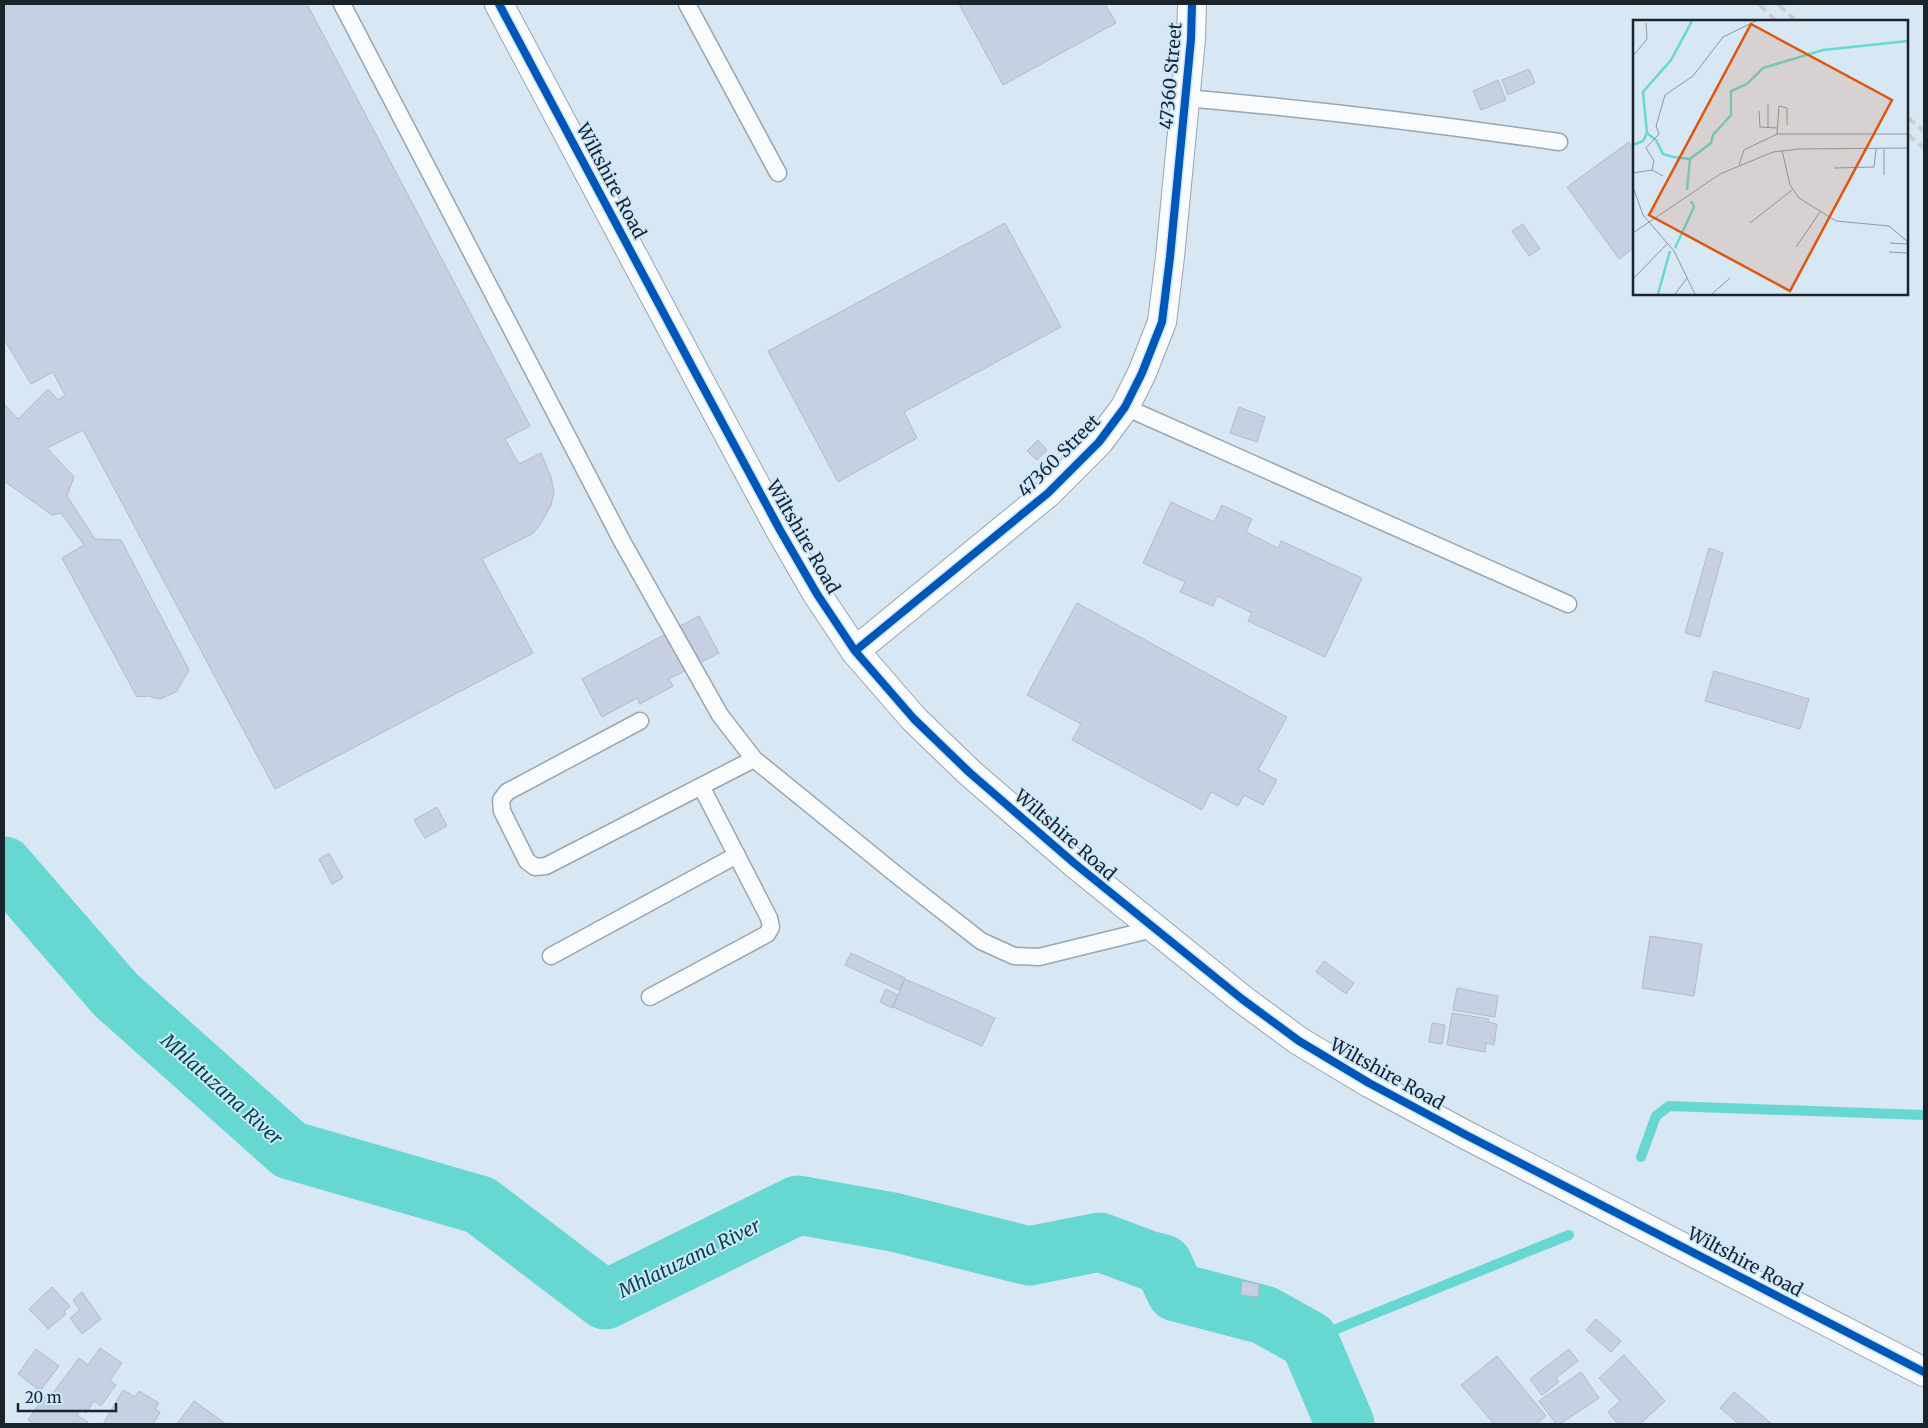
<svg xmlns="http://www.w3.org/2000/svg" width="1928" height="1428" viewBox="0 0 1928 1428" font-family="Merriweather,serif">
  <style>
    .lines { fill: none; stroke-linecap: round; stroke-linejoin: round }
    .stream { stroke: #67d8d1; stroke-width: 10 }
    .river { stroke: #67d8d1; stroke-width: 59 }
    .building { fill: #c6d0e2; stroke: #b2bac5 }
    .service-casing { stroke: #99a5af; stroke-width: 19 }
    .minor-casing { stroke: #99a5af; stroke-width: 30 }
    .tertiary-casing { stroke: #99a5af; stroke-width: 30 }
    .service { stroke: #f9fbfd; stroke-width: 16 }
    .minor { stroke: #f9fbfd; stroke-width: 28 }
    .tertiary { stroke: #f9fbfd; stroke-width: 28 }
    .rail { stroke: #caced2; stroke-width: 4; stroke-dasharray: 10 5; stroke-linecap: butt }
    .cycleway-casing { stroke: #cde8ff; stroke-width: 11 }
    .cycleway { stroke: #0057b8; stroke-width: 8 }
    .labels { text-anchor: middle; stroke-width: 4; stroke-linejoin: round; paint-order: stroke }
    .street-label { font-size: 18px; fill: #1a242c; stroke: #cde8ff }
    .water-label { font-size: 19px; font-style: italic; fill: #024841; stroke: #cde8ff }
    .inset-river { fill: none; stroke: #67d8d1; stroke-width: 2.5 }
    .inset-road { fill: none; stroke: #8c99a4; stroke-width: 1 }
    .view { fill: #de560e; fill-opacity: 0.15; stroke: #de560e; stroke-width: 2.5 }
    .inset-edge { fill: none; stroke: #1a242c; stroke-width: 2.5 }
  </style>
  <rect width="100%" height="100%" fill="#d8e7f4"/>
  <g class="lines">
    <path class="stream" d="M1641 1157 1656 1116 1669 1106 1924 1115
      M1309 1340 1569 1235"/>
    <path class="river" d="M4 866 116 995 290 1150 480 1205 605 1300 798 1205 893 1222 1029 1256 1100 1242 1148 1260 1163 1264 1176 1292 1264 1315 1309 1340 1345 1424"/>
  </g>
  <path class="building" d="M4 4H307L530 426 505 439 519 464 541 453 551 477 554 493 551 505 540 525 532 534 482 559 533 653 275 789 83 430 47 448 74 477 67 496 95 539 121 540 189 670 176 692 160 699 148 696 137 697 62 558 84 545 61 513 52 515 4 481V404L18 419 48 389 58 400 65 395 53 372 31 384 4 339Z
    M959 4H1105L1116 23 1003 85Z
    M1529 69 1535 83 1508 95 1502 80Z
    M1498 80 1506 100 1481 110 1473 91Z
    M1629 142 1634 150V248L1619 259 1567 187Z
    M1005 223 1061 327 904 412 917 438 838 482 768 351Z
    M1523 224 1540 249 1529 256 1512 231Z
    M1239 407 1265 417 1257 442 1230 433Z
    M1038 440 1047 450 1037 460 1027 451Z
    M1171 502 1214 522 1222 505 1252 519 1246 532 1278 548 1281 541 1362 578 1325 657 1248 621 1252 613 1217 596 1213 606 1180 592 1185 582 1143 563Z
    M1709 548 1723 553 1700 637 1685 633Z
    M1077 603 1287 717 1258 770 1277 780 1263 805 1244 795 1238 806 1211 792 1202 810 1072 740 1081 724 1027 695Z
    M699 616 719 653 669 679 673 686 640 704 637 698 602 717 582 679Z
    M1714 671 1809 699 1800 729 1705 701Z
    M437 807 447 826 425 838 414 820Z
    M329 853 343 878 332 884 319 859Z
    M1650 936 1702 944 1694 996 1642 988Z
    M851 953 905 978 899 990 845 965Z
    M1324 961 1354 983 1346 994 1316 972Z
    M905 979 995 1018 982 1046 893 1007Z
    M1457 988 1498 996 1495 1017 1453 1010Z
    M886 989 898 995 892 1008 880 1002Z
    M1452 1013 1489 1019 1488 1022 1497 1024 1494 1045 1486 1043 1485 1052 1447 1045Z
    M1432 1023 1445 1025 1442 1044 1429 1042Z
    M1242 1281 1259 1284 1258 1297 1241 1295Z
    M52 1287 70 1306 64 1312 66 1314 48 1329 29 1309Z
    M82 1292 101 1319 82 1334 70 1318 80 1310 73 1300Z
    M1596 1319 1621 1341 1611 1352 1586 1330Z
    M100 1348 122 1363 110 1380 116 1385 101 1406 94 1401 86 1413 81 1410 77 1415 88 1422 87 1424H34L28 1420 47 1393 51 1396 79 1358 88 1365Z
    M36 1349 59 1366 40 1391 18 1374Z
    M1569 1349 1578 1361 1556 1378 1559 1382 1542 1395 1530 1379Z
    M1624 1355 1665 1401 1640 1424H1618L1608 1412 1620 1401 1599 1378Z
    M1497 1356 1546 1416 1536 1424H1494L1461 1385Z
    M1581 1372 1599 1398 1560 1424H1556L1539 1401Z
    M123 1390 135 1397 139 1391 159 1403 155 1409 160 1412 153 1424H103Z
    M1734 1392 1772 1424H1739L1720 1408Z
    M194 1401 226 1424H177Z"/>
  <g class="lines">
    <g class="service-casing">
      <path id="service" d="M342 4 623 543 720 715 754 759 898 876 981 941 1014 956 1039 957 1153 929
        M687 4 778 173
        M1185 98C1311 109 1435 124 1559 142
        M1125 407 1568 604
        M640 721 507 792 501 800 502 811 527 861 535 867 546 866 754 759
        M551 956 737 855
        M650 997 767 934 771 927 769 918 701 786"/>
    </g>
    <g class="minor-casing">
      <path id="minor" d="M855 651 1048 493 1099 442 1125 407 1142 373 1162 322 1170 257 1191 39 1192 4"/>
    </g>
    <g class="tertiary-casing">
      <path id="tertiary" d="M499 4 696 374 780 530 817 594 855 651 914 719 970 773 1074 863 1242 999 1299 1041 1369 1083 1466 1135 1924 1372"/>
    </g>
    <use href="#service" class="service"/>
    <use href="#minor" class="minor"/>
    <use href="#tertiary" class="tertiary"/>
    <path class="rail" d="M1759 4 1776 21
      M1778 4 1796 21
      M1907 117 1924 131
      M1907 134 1924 148"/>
    <g class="cycleway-casing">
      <path id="cycleway" d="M499 4 696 374 780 530 817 594 855 651 914 719 970 773 1074 863 1242 999 1299 1041 1369 1083 1466 1135 1924 1372
        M855 651 1048 493 1099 442 1125 407 1142 373 1162 322 1170 257 1191 39 1192 4"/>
    </g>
    <use href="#cycleway" class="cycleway"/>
  </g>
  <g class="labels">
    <g class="street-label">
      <text transform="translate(1171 76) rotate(-85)" y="6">47360 Street</text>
      <text transform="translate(611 181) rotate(62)" y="6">Wiltshire Road</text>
      <text transform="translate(1059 456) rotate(-45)" y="6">47360 Street</text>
      <text transform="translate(803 537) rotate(60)" y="6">Wiltshire Road</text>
      <text transform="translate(1065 835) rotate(41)" y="6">Wiltshire Road</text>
      <text transform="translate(1387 1074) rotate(29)" y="6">Wiltshire Road</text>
      <text transform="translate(1745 1262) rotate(28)" y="6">Wiltshire Road</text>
    </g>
    <g class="water-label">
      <text transform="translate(222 1089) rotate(42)" y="7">Mhlatuzana River</text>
      <text transform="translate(689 1258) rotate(-26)" y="7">Mhlatuzana River</text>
    </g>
  </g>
  <g transform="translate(1633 20)">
    <rect width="275" height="275" fill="#d8e7f4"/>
    <path class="inset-river" d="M59 1 38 40 10 72 14 113 23 120 30 134 40 137 57 139 78 123 80 115 98 95V71L114 64 130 48 190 30 275 21M0 125 10 121 14 113M54 170 57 139M42 228 61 187 58 181M25 274 37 231"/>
    <path class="inset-road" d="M0 36 14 19 13 3M135 84V108M126 91 127 107 144 108M144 114 146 86 154 88V105M251 129V155M149 130 157 165 166 178 203 201 256 206 275 222M106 145 111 130 144 114H275M201 148 241 147 243 129M19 150 21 141 13 128 26 114 23 106 32 75 60 56 90 17 123 1M0 153 19 150 30 156M0 167 10 195 41 231 62 274M117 203 159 170M0 213 87 154 140 132 166 129 275 128M257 223 275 224M163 227 187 192M256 232 275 233M0 259 34 224M42 274 54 258M79 274 97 258"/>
    <path class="view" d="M118 4 259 80 157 271 16 195Z"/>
    <rect width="275" height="275" class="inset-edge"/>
  </g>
  <rect width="1928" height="1428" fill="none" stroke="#1a242c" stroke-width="10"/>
  <path d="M18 1403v8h98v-8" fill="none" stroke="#1a242c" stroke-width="2.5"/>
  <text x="25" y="1403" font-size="15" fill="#1a242c" stroke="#cde8ff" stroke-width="4" paint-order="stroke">20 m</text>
</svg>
